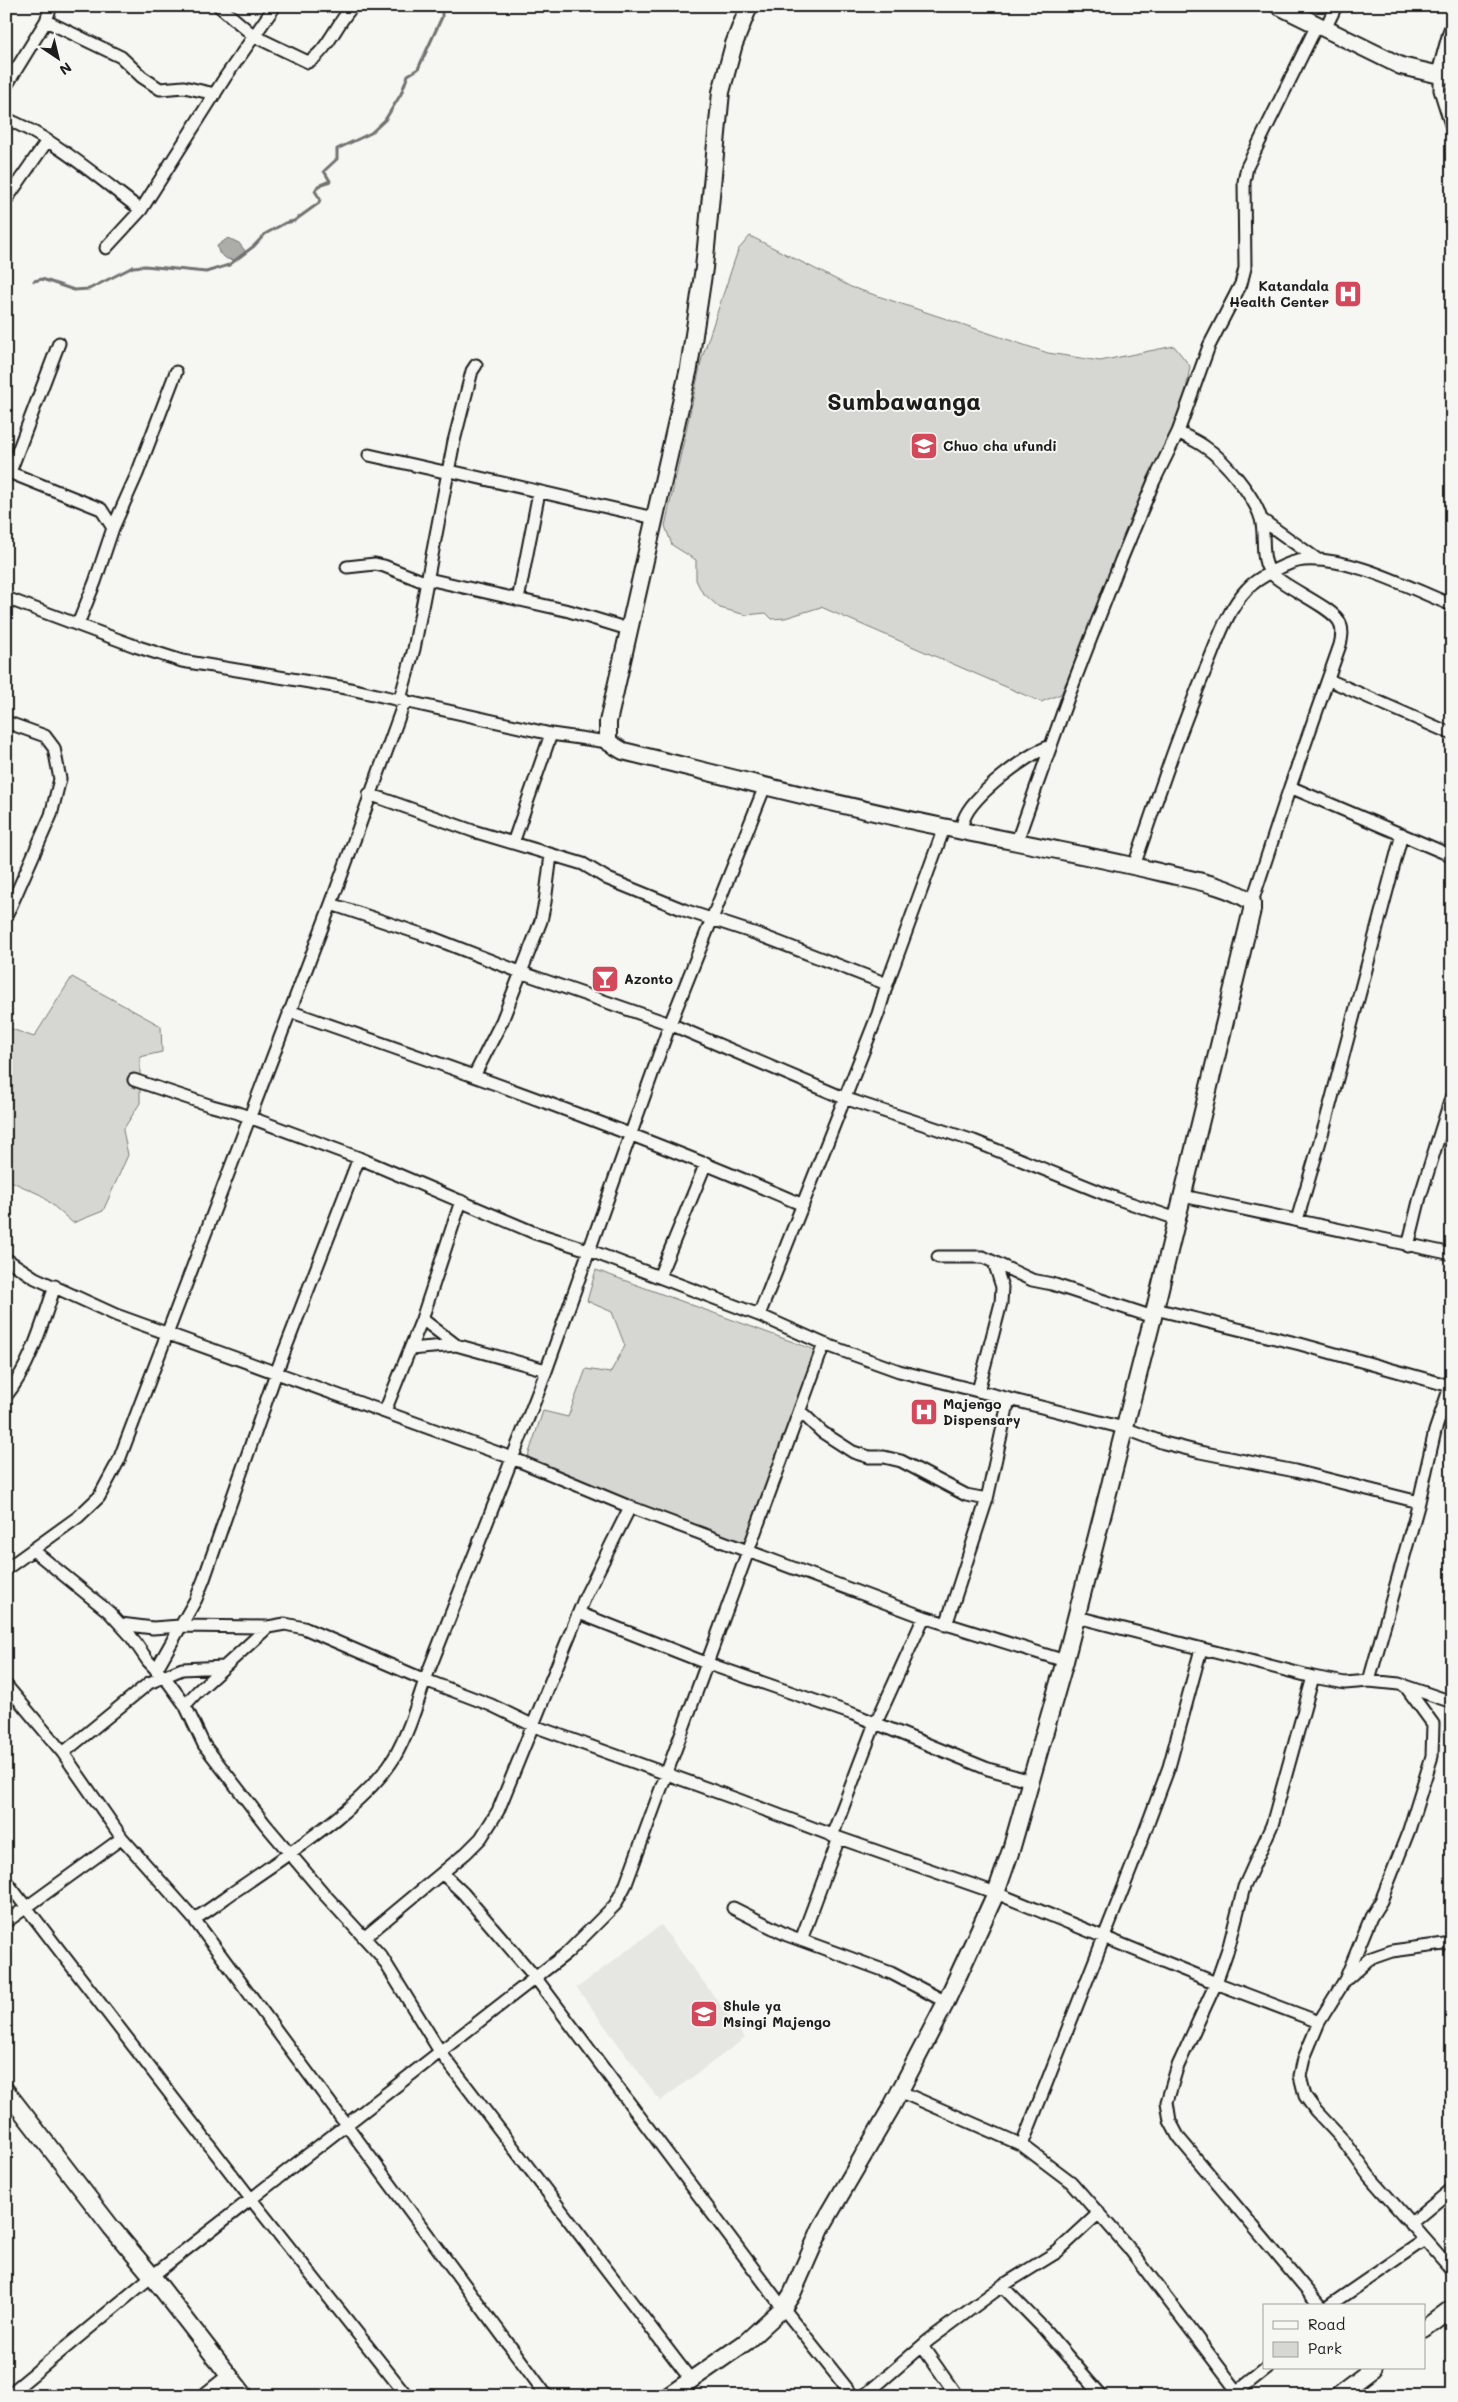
<svg xmlns="http://www.w3.org/2000/svg" width="1458" height="2402" viewBox="0 0 1458 2402" font-family="Mali,sans-serif">
  <style>
    .built { fill: #e6e6e2 }
    .green { fill: #d6d6d2; stroke: #797977 }
    .water { fill: #acaca9; stroke: #727271 }
    .lines { fill: none; stroke-linecap: round; stroke-linejoin: round }
    .stream { stroke: #727271; stroke-width: 3 }
    .street-casing { stroke: #1c1c1c; stroke-width: 15 }
    .secondary-casing { stroke: #1c1c1c; stroke-width: 20 }
    .street { stroke: #f6f6f2; stroke-width: 11 }
    .secondary { stroke: #f6f6f2; stroke-width: 16 }
    .labels { text-anchor: middle; stroke-width: 4; stroke-linejoin: round; paint-order: stroke }
    .poi-label { font-size: 14px; font-weight: bold; fill: #1c1c1c; stroke: #f6f6f2; text-anchor: start }
    .town-label { font-size: 24px; font-weight: bold; fill: #1c1c1c; stroke: #f6f6f2 }
  </style>
  <rect width="100%" height="100%" fill="#f6f6f2"/>
  <filter id="ink" filterUnits="userSpaceOnUse"><feTurbulence type="fractalNoise" baseFrequency=".02" numOctaves="2"/><feDisplacementMap in="SourceGraphic" scale="10" xChannelSelector="R" yChannelSelector="G"/><feConvolveMatrix kernelMatrix="1 2 1 2 8 2 1 2 1" color-interpolation-filters="sRGB"/></filter>
  <g filter="url(#ink)">
    <path class="built" d="M661 1925 745 2038 660 2101 577 1988Z"/>
    <path class="green" d="M750 236 851 287 1048 353 1100 361 1174 346 1190 366 1183 408 1061 694 1041 702 821 607 785 618 772 619 766 613 746 615 720 608 702 592 696 580V560L672 545 665 526 702 358 738 250Z
      M72 977 161 1026 162 1052 140 1057V1103L123 1130 128 1155 103 1211 73 1223 41 1195 6 1179V1027L34 1037Z
      M596 1270 815 1350 742 1548 525 1465 543 1411 568 1417 586 1369 610 1373 625 1346 612 1312 587 1301Z"/>
    <path class="water" d="M228 238 239 243 246 252 235 260 227 259 219 253 217 246Z"/>
    <g class="lines">
      <path class="stream" d="M34 281 42 279 74 290 89 289 133 267 145 266 206 272 229 265 254 246 265 234 285 223 294 221 319 203 320 199 315 191 318 186 330 181 324 171 337 159V149L371 133 385 120 401 94 408 75 418 69 442 17V6"/>
      <g class="street-casing">
        <path id="street" d="M219 6 254 36 308 62C328 51 337 22 353 6
          M46 21 121 57 142 77 160 89 184 87 215 94
          M1325 29 1336 6
          M1440 75V90L1452 128
          M6 86 46 21 51 6
          M6 119C49 135 104 182 141 210
          M6 200 47 141
          M106 248 141 210 226 76 275 6
          M1178 432C1187 437 1197 441 1205 447 1224 459 1255 497 1261 519 1266 535 1259 561 1272 574 1287 589 1333 607 1340 623 1343 631 1342 637 1340 645L1290 787
          M369 455 449 473
          M6 471 101 509 113 528
          M450 471 654 518
          M10 472 59 343
          M1261 519 1318 560
          M347 567 375 564 384 566 427 583
          M428 579 569 611 628 629
          M6 598 135 646 182 661 346 688 551 734 608 742
          M518 600 539 492
          M78 624 95 582 113 528 137 474 176 372
          M1329 680 1452 734
          M400 699 414 649 454 441 472 371 476 365
          M6 722 45 736 54 748 60 779 51 815 6 917
          M369 794 473 831 583 864 608 879 684 910 757 934 887 984
          M962 831C963 827 962 822 964 819 972 796 1028 753 1051 746
          M1017 841 1069 695 1121 560 1154 481 1178 432 1209 346 1241 284 1245 268 1244 182 1247 167 1317 25
          M513 843 551 734
          M1134 866C1157 799 1179 732 1207 666 1218 640 1227 610 1247 589 1257 578 1289 561 1304 560 1353 557 1407 587 1452 605
          M1252 902 1290 787 1452 856
          M331 904 433 938 520 972 670 1024 844 1098 974 1141 1115 1198 1177 1219
          M289 1011C462 1071 635 1132 803 1205
          M474 1076 502 1021 541 921 545 902 551 855
          M134 1080 212 1106 238 1113 359 1158 535 1233 588 1250 759 1315 824 1344 899 1371 1124 1428 1164 1443 1200 1452 1295 1471 1419 1502
          M1183 1196 1452 1254
          M1297 1220 1325 1124 1402 834
          M1408 1246 1420 1197 1452 1095
          M938 1257H983L1032 1280 1052 1284 1153 1317
          M6 1259 35 1278 116 1315 512 1458 630 1507 924 1617 1065 1661
          M659 1277 706 1163
          M1155 1309 1300 1344 1450 1386
          M759 1315 878 1014 887 984 944 828
          M422 1319 456 1345 546 1370
          M410 1349 456 1345
          M978 1391 1001 1303 1002 1287 994 1262
          M6 1396C31 1365 42 1324 55 1286
          M385 1411 422 1319 461 1201
          M800 1411 822 1432 853 1452 869 1457H884L901 1461 966 1495 987 1499
          M33 1550 109 1612 130 1635 148 1661 169 1683 185 1705 204 1745 265 1824 325 1895 381 1956 441 2053 691 2380
          M6 1569 78 1517 99 1497 119 1460 331 904 405 700
          M579 1613 706 1663 853 1714 988 1769 1031 1781
          M1077 1617 1313 1677 1345 1683 1369 1681 1399 1684 1452 1702
          M121 1624 153 1628 180 1626 268 1627
          M946 1625 987 1499 1009 1399
          M156 1670 196 1599 204 1579 276 1373 359 1158
          M1313 1677 1272 1825 1244 1887 1229 1946 1216 1983 1177 2068 1167 2102 1170 2121 1179 2138 1320 2306
          M1369 1681 1418 1506 1435 1431 1452 1381
          M6 1685 63 1753 122 1838 194 1919 547 2396
          M1406 1687 1433 1724 1432 1756 1409 1830 1381 1901 1371 1917 1345 1980 1319 2022 1304 2058 1300 2076 1305 2096 1316 2111 1344 2141 1369 2176 1452 2270
          M185 1705 198 1691 268 1627 285 1624 304 1628 425 1680 491 1705 534 1726 739 1800 839 1838 996 1893 1216 1983 1319 2022
          M876 1723 924 1617
          M63 1753 149 1683 182 1669 224 1667
          M832 1836 875 1723
          M442 1873 463 1893 535 1977 783 2308 853 2396
          M6 1881 251 2199 407 2396
          M733 1908 787 1935 891 1973 946 2002
          M194 1919C211 1910 225 1897 241 1887 288 1854 364 1806 394 1758 408 1734 416 1707 425 1680L541 1385 670 1024 765 786
          M6 1922 122 1838
          M365 1937 466 1853 481 1838 498 1811 585 1597 630 1507
          M801 1940 839 1838
          M1348 1978 1369 1959 1392 1951 1452 1943
          M899 2091 1022 2145 1071 2182 1128 2247 1241 2396
          M1022 2145 1132 1866 1169 1767 1201 1649
          M1410 2224 1452 2189
          M1002 2286 1044 2329 1102 2396
          M1329 2306 1425 2240
          M922 2346 957 2396
          M1233 2395 1267 2368
          M7 2396 152 2276 567 1953 615 1905 626 1884 824 1344
          M864 2396 929 2340 1002 2286 1057 2252 1099 2213"/>
      </g>
      <g class="secondary-casing">
        <path id="secondary" d="M1279 6 1401 66 1440 75 1452 74
          M1440 75 1452 31
          M6 2091 111 2227 152 2276 245 2396
          M1424 2329 1452 2308
          M206 2396 230 2377
          M668 2396 746 2342 783 2308 792 2294 821 2228 891 2108 946 2002 996 1893 1011 1850 1065 1661 1153 1317 1252 910V902C1224 884 1191 880 1159 872 1087 855 1015 842 943 827 836 805 729 777 623 751L608 742V722L689 368 704 268 721 92 734 44 749 6
          M1337 2396 1374 2368"/>
      </g>
      <use href="#street" class="street"/>
      <use href="#secondary" class="secondary"/>
    </g>
  </g>
  <defs>
    <g id="hospital-square" transform="scale(1.4375)"><rect x="-9" y="-9" width="18" height="18" rx="4" fill="#d1495b" stroke="#f6f6f2"/><path d="M-5-5h3v3.5h4V-5h3V5h-3V1.5h-4V5h-3Z" fill="#fff"/></g>
    <g id="school-square" transform="scale(1.4375)"><rect x="-9" y="-9" width="18" height="18" rx="4" fill="#d1495b" stroke="#f6f6f2"/><path d="M0-5L7-2L0 1L-7-2ZM-4 1L0 2.5L4 1V4Q0 6-4 4Z" fill="#fff"/></g>
    <g id="bar-square" transform="scale(1.4375)"><rect x="-9" y="-9" width="18" height="18" rx="4" fill="#d1495b" stroke="#f6f6f2"/><path d="M-6-5H6L.8 .8V4.5H3.5V6h-7V4.5H-.8V.8Z" fill="#fff"/></g>
  </defs>
  <g fill-rule="evenodd">
    <use href="#hospital-square" x="1348" y="294"/>
    <use href="#school-square" x="924" y="446"/>
    <use href="#bar-square" x="605" y="979"/>
    <use href="#hospital-square" x="924" y="1412"/>
    <use href="#school-square" x="704" y="2014"/>
  </g>
  <g class="labels">
    <g class="poi-label">
      <text x="1329" y="291" text-anchor="end">Katandala<tspan x="1329" dy="16">Health Center</tspan></text>
      <text x="943" y="451">Chuo cha ufundi</text>
      <text x="624" y="984">Azonto</text>
      <text x="943" y="1409">Majengo<tspan x="943" dy="16">Dispensary</tspan></text>
      <text x="723" y="2011">Shule ya<tspan x="723" dy="16">Msingi Majengo</tspan></text>
    </g>
    <g class="town-label">
      <text x="904" y="410">Sumbawanga</text>
    </g>
  </g>
  <rect width="1458" height="2402" fill="none" stroke="#f6f6f2" stroke-width="25"/>
  <rect x="12" y="12" width="1433" height="2377" fill="none" stroke="#1c1c1c" stroke-width="2" filter="url(#ink)"/>
  <rect x="1263" y="2304" width="162" height="65" fill="#f6f6f2" stroke="#9f9f9c"/>
  <rect x="1273" y="2321" width="25" height="8" fill="#f6f6f2" stroke="#9f9f9c"/>
  <text x="1308" y="2330" font-size="15" fill="#1c1c1c">Road</text>
  <rect x="1273" y="2342" width="25" height="15" fill="#d6d6d2" stroke="#9f9f9c"/>
  <text x="1308" y="2354" font-size="15" fill="#1c1c1c">Park</text>
  <g transform="translate(58 58) rotate(145)" stroke="#f6f6f2" stroke-width="4" paint-order="stroke">
  <path d="M0-4L9 19L0 12L-9 19Z" fill="#1c1c1c"/>
  <text y="-8" font-size="14" font-weight="bold" text-anchor="middle" fill="#1c1c1c">N</text>
  </g>
</svg>
